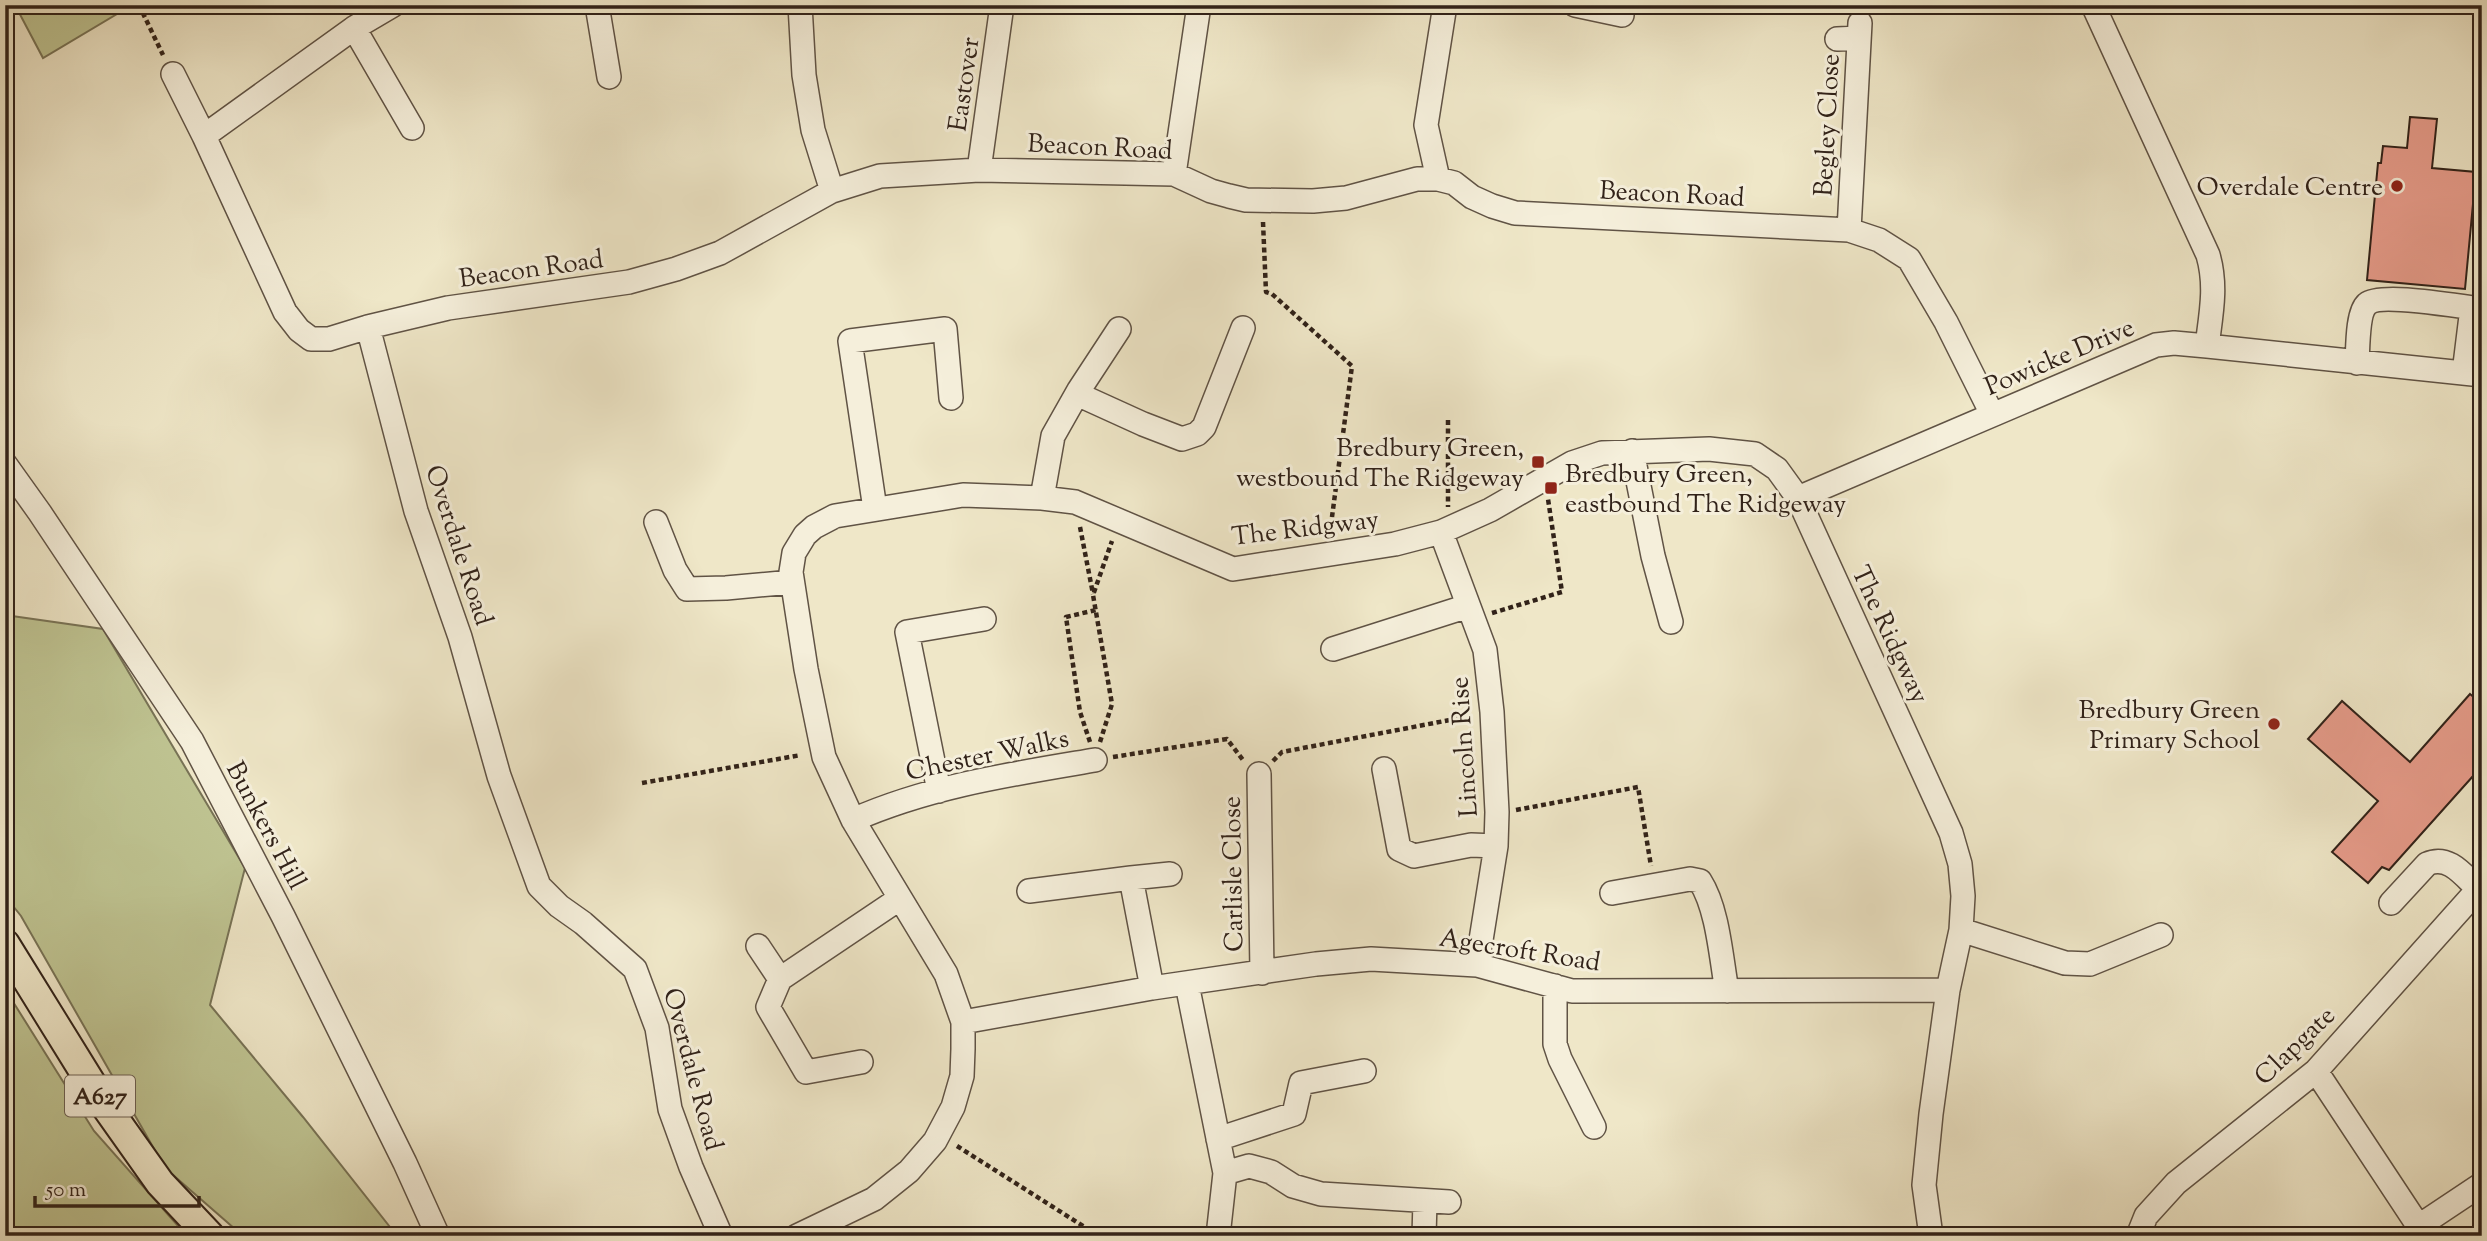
<svg xmlns="http://www.w3.org/2000/svg" width="2487" height="1241" viewBox="0 0 2487 1241" font-family="'Sorts Mill Goudy',serif">
  <style>
    .green { fill: #bfc492; stroke: #787356; stroke-width: 2 }
    .building { fill: #e79c8b; stroke: #312219; stroke-width: 2 }
    .lines { fill: none; stroke-linecap: round; stroke-linejoin: round }
    .minor-casing { stroke: #605345; stroke-width: 26 }
    .major-casing { stroke: #312219; stroke-width: 32 }
    .path { stroke: #312219; stroke-width: 4.5; stroke-dasharray: 5 3.5; stroke-linecap: butt }
    .minor { stroke: #f5efdb; stroke-width: 23 }
    .major { stroke: #efe7c8; stroke-width: 28 }
    .poi-dot { fill: #8f2418; stroke: #f5efdb; stroke-width: 2.5 }
    .labels { text-anchor: middle; stroke-width: 6; stroke-linejoin: round; paint-order: stroke }
    .shield { fill: #f5efdb; stroke: #6c6053; stroke-width: 2 }
    .shield-label { font-size: 24px; font-weight: bold; fill: #312219 }
    .street-label { font-size: 26px; fill: #312219; stroke: #f5efdb }
    .poi-label { font-size: 26px; fill: #312219; stroke: #f5efdb; text-anchor: end }
  </style>
  <rect width="100%" height="100%" fill="#efe7c8"/>
  <filter id="stains"><feTurbulence type="fractalNoise" baseFrequency=".00286" numOctaves="4"/><feColorMatrix values="0 0 0 0 .2 0 0 0 0 .09 0 0 0 0 .02 0 0 0 .5 -.17"/></filter>
  <radialGradient id="worn" r=".72"><stop offset=".6" stop-color="#630" stop-opacity="0"/><stop offset="1" stop-color="#630" stop-opacity=".3"/></radialGradient>
  <path class="green" d="M15 5H132L43 58Z
    M5 615 103 629 245 868 210 1005 303 1117 397 1236H243L165 1168 21 916 5 896Z
    M5 989 94 1131 187 1236H5Z"/>
  <path class="building" d="M2410 117 2437 119 2432 168 2476 172 2465 289 2367 280 2378 163H2381L2383 146 2407 148Z
    M2470 694 2482 704V766L2389 870 2382 867 2368 883 2332 852 2378 801 2308 739 2342 701 2410 762Z"/>
  <g class="lines">
    <g class="minor-casing">
      <path id="minor" d="M393 5 354 28 204 136 285 312 299 330 311 339H329L368 327 448 308 629 282 676 269 720 253 832 191 880 176 979 170 1174 174 1211 191 1229 196 1246 200 1313 201 1346 198 1417 179H1438L1454 183 1472 197 1492 206 1515 213 1849 230 1879 240 1909 259 1946 322 1992 414
        M597 5 609 77
        M800 5 804 75 813 130 832 191
        M1575 5 1622 15
        M2093 5 2208 255C2217 286 2211 314 2207 346
        M354 28 412 128
        M1837 39 1859 38
        M173 74 204 136
        M979 170 1002 5
        M1174 174 1199 5
        M1438 179 1426 125 1445 5
        M1849 230 1860 23
        M368 327 416 511 460 637 499 776 539 886 559 906 583 923 635 969 657 1028 670 1109 691 1167 721 1236
        M2357 363C2358 349 2357 313 2367 304 2381 292 2461 307 2482 309
        M2464 373 2472 308
        M1077 394 1143 424 1182 439 1197 434 1204 427 1243 328
        M1632 451 1653 556 1671 622
        M5 464 40 513 192 741 283 916 405 1163 438 1236
        M1042 498 1053 436 1079 390 1119 329
        M1798 498 2156 345 2174 343 2207 346 2482 375
        M875 509 850 341 945 329 951 398
        M656 522 675 570 687 589 726 588 792 582
        M1441 532 1485 650 1492 712 1497 812 1496 846 1477 965
        M1333 649 1468 606
        M1384 769 1399 849 1414 856 1471 845 1496 846
        M1259 774 1262 973
        M939 791 907 632 984 619
        M853 820C930 786 1012 774 1095 760
        M1131 878 1170 874
        M1029 891 1131 878 1152 988
        M1612 893 1690 879 1700 881C1718 909 1721 958 1727 991
        M2391 903 2427 864C2449 854 2464 876 2478 889
        M1961 930 2065 963 2090 964 2161 935
        M758 946 780 979 899 899
        M780 979 768 1007 806 1072 861 1062
        M1187 984 1225 1173 1218 1236
        M1555 986V1044L1560 1059 1594 1127
        M963 1022 1152 988 1316 964 1371 959 1477 965 1572 991 1948 990
        M2316 1071 2425 1236
        M1218 1139 1294 1114 1301 1083 1364 1071
        M1225 1173 1249 1166 1271 1172 1293 1186 1321 1194 1449 1202
        M2419 1226 2482 1184
        M797 1236 874 1199 909 1171 935 1141 953 1107 962 1076 963 1049V1022L946 974 853 820 824 757 806 669 791 572 794 553 805 535 814 527 835 516 963 495 1042 498 1075 502 1233 569 1395 544 1441 532 1490 510 1572 463 1602 453 1709 449 1755 454 1777 469 1798 498 1951 833 1960 864 1963 896 1961 930 1948 990 1931 1114 1924 1185 1931 1236
        M1424 1236 1425 1201
        M2138 1236 2146 1216 2176 1183 2316 1071 2482 885"/>
    </g>
    <g class="major-casing">
      <path id="major" d="M5 944 104 1104 160 1183 210 1236"/>
    </g>
    <path class="path" d="M139 5 163 55
      M1263 222 1266 292 1272 294 1352 366 1330 532
      M1448 420V507
      M1080 527 1093 594
      M1492 613 1562 592 1548 499
      M1090 742 1080 712 1066 617 1096 610
      M1100 742 1112 704 1093 595 1112 541
      M1113 757 1227 739 1243 760
      M1273 761 1282 752 1471 716
      M642 783 801 755
      M1516 810 1638 787 1651 866
      M957 1146 1094 1233V1236"/>
    <use href="#minor" class="minor"/>
    <use href="#major" class="major"/>
  </g>
  <g class="poi-dot">
    <circle cx="2397" cy="186" r="7"/>
    <rect x="1531" y="455" width="14" height="14" rx="3.5"/>
    <rect x="1544" y="481" width="14" height="14" rx="3.5"/>
    <circle cx="2274" cy="724" r="7"/>
  </g>
  <g class="labels">
    <rect class="shield" x="65" y="1075.5" width="70" height="41" rx="5"/>
    <g class="shield-label">
      <text x="100" y="1104">A627</text>
    </g>
    <g class="street-label">
      <text transform="translate(963 84) rotate(-82)" y="9">Eastover</text>
      <text transform="translate(1826 125) rotate(-87)" y="9">Begley Close</text>
      <text transform="translate(1100 146) rotate(3)" y="9">Beacon Road</text>
      <text transform="translate(1672 193) rotate(3)" y="9">Beacon Road</text>
      <text transform="translate(531 268) rotate(-8)" y="9">Beacon Road</text>
      <text transform="translate(2059 356) rotate(-23)" y="9">Powicke Drive</text>
      <text transform="translate(1305 527) rotate(-7)" y="9">The Ridgway</text>
      <text transform="translate(460 545) rotate(72)" y="9">Overdale Road</text>
      <text transform="translate(1891 634) rotate(65)" y="9">The Ridgway</text>
      <text transform="translate(1463 747) rotate(-94)" y="9">Lincoln Rise</text>
      <text transform="translate(987 754) rotate(-12)" y="9">Chester Walks</text>
      <text transform="translate(267 825) rotate(62)" y="9">Bunkers Hill</text>
      <text transform="translate(1232 874) rotate(-91)" y="9">Carlisle Close</text>
      <text transform="translate(1520 949) rotate(9)" y="9">Agecroft Road</text>
      <text transform="translate(2294 1045) rotate(-44)" y="9">Clapgate</text>
      <text transform="translate(694 1069) rotate(75)" y="9">Overdale Road</text>
    </g>
    <g class="poi-label">
      <text x="2383" y="195">Overdale Centre</text>
      <text x="1524" y="456">Bredbury Green,<tspan x="1524" dy="30">westbound The Ridgeway</tspan></text>
      <text x="1565" y="482" text-anchor="start">Bredbury Green,<tspan x="1565" dy="30">eastbound The Ridgeway</tspan></text>
      <text x="2260" y="718">Bredbury Green<tspan x="2260" dy="30">Primary School</tspan></text>
    </g>
  </g>
  <rect width="2487" height="1241" fill="none" stroke="#efe7c8" stroke-width="28"/>
  <rect x="7" y="7" width="2473" height="1227" fill="none" stroke="#312219" stroke-width="3.5"/>
  <rect x="14" y="14" width="2459" height="1213" fill="none" stroke="#312219" stroke-width="2"/>
  <path d="M35 1196v10h164v-10" fill="none" stroke="#312219" stroke-width="3.5"/>
  <text x="46" y="1196" font-size="21" fill="#312219" stroke="#f5efdb" stroke-width="5" paint-order="stroke">50 m</text>
  <rect width="100%" height="100%" filter="url(#stains)"/>
  <rect width="100%" height="100%" fill="url(#worn)"/>
</svg>
